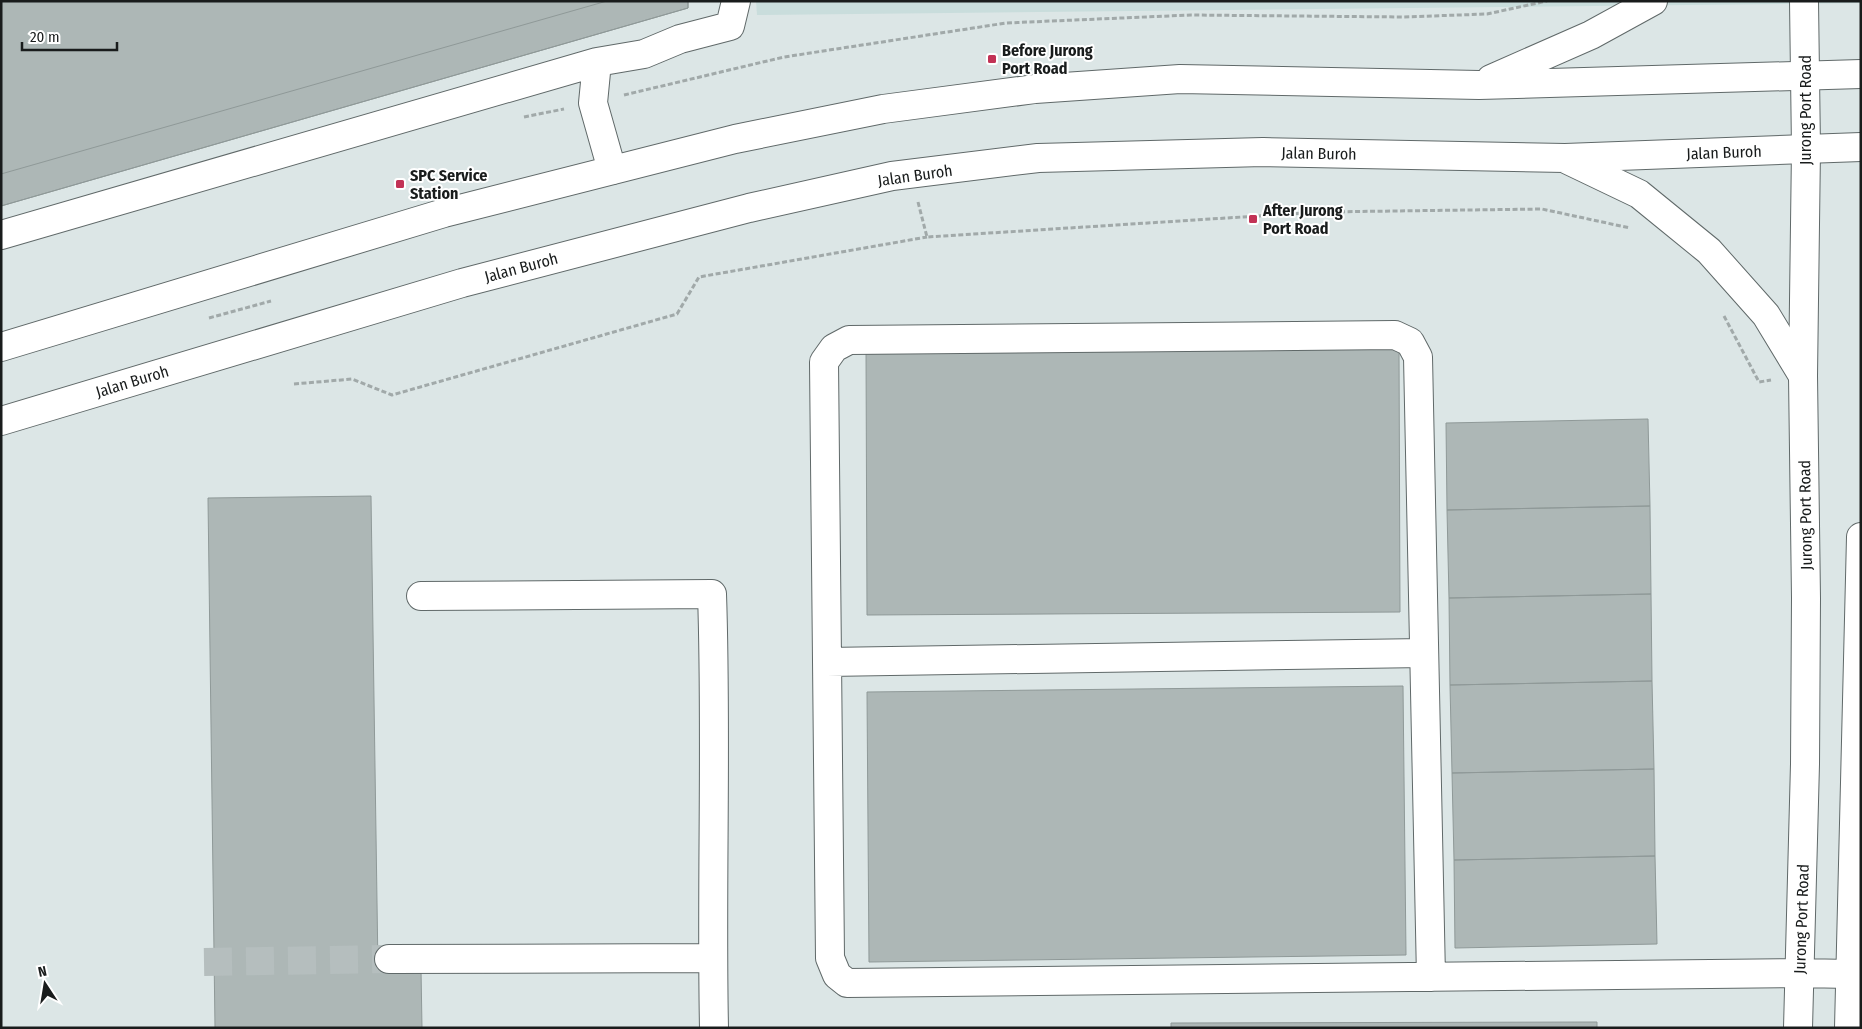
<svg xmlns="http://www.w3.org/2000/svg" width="1862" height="1029" viewBox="0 0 1862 1029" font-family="'Fira Sans Condensed',sans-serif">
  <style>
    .built { fill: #c9dddc }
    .building { fill: #adb7b6; stroke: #8f9998 }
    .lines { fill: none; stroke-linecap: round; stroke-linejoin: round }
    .minor-tunnel { stroke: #b5bebe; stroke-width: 28; stroke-dasharray: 28 14; stroke-linecap: butt }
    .minor-casing { stroke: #606969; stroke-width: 30 }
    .major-casing { stroke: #606969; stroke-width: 30 }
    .highway-casing { stroke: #606969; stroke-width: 30 }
    .path { stroke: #a1a9a9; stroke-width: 3; stroke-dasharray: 5 2.5; stroke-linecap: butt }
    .minor { stroke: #fff; stroke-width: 28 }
    .major { stroke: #fff; stroke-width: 28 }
    .highway { stroke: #fff; stroke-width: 28 }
    .poi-dot { fill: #c23255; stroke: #fff; stroke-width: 2 }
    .labels { text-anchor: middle; stroke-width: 4; stroke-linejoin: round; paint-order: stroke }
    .poi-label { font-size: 16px; font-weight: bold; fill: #191c1c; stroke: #fff; text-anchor: start }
    .street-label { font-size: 16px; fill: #191c1c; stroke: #fff }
  </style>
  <rect width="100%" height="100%" fill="#dce6e6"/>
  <path class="built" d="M756 1H1861V3L757 15Z"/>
  <path class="building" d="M1 1H688V8L1 206Z
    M1 1H688V8L1 206Z
    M1 1H607L1 174Z
    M1399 347 1400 612 867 615 866 350Z
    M1648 419 1650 506 1447 510 1446 423Z
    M371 496 378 969H421L422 1028H215L208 498Z
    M1650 506 1651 594 1449 598 1447 510Z
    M1651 594 1652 681 1450 685 1449 598Z
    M1652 681 1654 769 1452 773 1450 685Z
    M1403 686 1406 955 869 962 867 692Z
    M1654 769 1655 856 1454 860 1452 773Z
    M1655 856 1657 944 1455 948 1454 860Z
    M1597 1022V1028H1171V1023Z"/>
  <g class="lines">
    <path class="minor-tunnel" d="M204 962 389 959"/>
    <g class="minor-casing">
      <path id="minor" d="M597 62 593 103 612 170
        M1 235 597 62 644 54 680 39 730 26 736 1
        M421 596 712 594C717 738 711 883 714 1028
        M827 662 1424 653
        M389 959 712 958
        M1431 977 1418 357 1410 342 1395 335 849 340 834 348 824 362 830 958 837 975 847 983 1799 973 1850 974
        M1798 1028 1805 764 1806 598 1803 376 1806 149
        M1849 1028 1861 537"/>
    </g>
    <g class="major-casing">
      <path id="major" d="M1804 1 1806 149"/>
    </g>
    <g class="highway-casing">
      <path id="highway" d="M1491 79 1591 35 1653 1
        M1568 160 1639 194 1709 251 1766 315 1803 376
        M1 347 444 213 735 139 883 109 1035 89 1180 79 1479 85 1861 74
        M1 421 462 283 749 208 892 176 1038 158 1263 152 1565 158 1861 147"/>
    </g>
    <path class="path" d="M624 95 784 57 1006 23 1191 15 1403 17 1487 14 1547 1
      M524 117 564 109
      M918 202 927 237 1321 212 1542 209 1630 228
      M1724 316 1759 382 1771 380
      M209 318 271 301
      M294 384 352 379 392 395 677 314 699 277 927 237"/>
    <use href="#minor" class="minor"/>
    <use href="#major" class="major"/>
    <use href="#highway" class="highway"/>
  </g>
  <g class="poi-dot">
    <rect x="987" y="54" width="10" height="10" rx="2.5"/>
    <rect x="395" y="179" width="10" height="10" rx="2.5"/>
    <rect x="1248" y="214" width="10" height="10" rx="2.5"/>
  </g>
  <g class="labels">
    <g class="poi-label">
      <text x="1002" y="56">Before Jurong<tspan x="1002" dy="18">Port Road</tspan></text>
      <text x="410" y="181">SPC Service<tspan x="410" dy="18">Station</tspan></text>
      <text x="1263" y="216">After Jurong<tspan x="1263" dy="18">Port Road</tspan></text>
    </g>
    <g class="street-label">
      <text transform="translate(1805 110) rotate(-90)" y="6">Jurong Port Road</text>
      <text transform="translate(1724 152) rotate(-2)" y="6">Jalan Buroh</text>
      <text transform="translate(1319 153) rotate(1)" y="6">Jalan Buroh</text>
      <text transform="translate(915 175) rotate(-8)" y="6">Jalan Buroh</text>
      <text transform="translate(521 267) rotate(-15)" y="6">Jalan Buroh</text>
      <text transform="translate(132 381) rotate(-17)" y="6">Jalan Buroh</text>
      <text transform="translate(1805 515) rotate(-91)" y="6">Jurong Port Road</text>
      <text transform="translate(1801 919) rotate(-88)" y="6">Jurong Port Road</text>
    </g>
  </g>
  <rect width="1862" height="1029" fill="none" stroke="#191c1c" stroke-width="5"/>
  <g transform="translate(45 984) rotate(348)" stroke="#ffffff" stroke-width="4" paint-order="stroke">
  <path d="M0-4L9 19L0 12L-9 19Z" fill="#191c1c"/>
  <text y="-8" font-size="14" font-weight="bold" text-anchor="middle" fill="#191c1c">N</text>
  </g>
  <path d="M22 42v8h95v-8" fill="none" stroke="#191c1c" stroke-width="2.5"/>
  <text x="30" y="42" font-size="15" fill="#191c1c" stroke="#ffffff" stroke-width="4" paint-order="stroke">20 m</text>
</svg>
